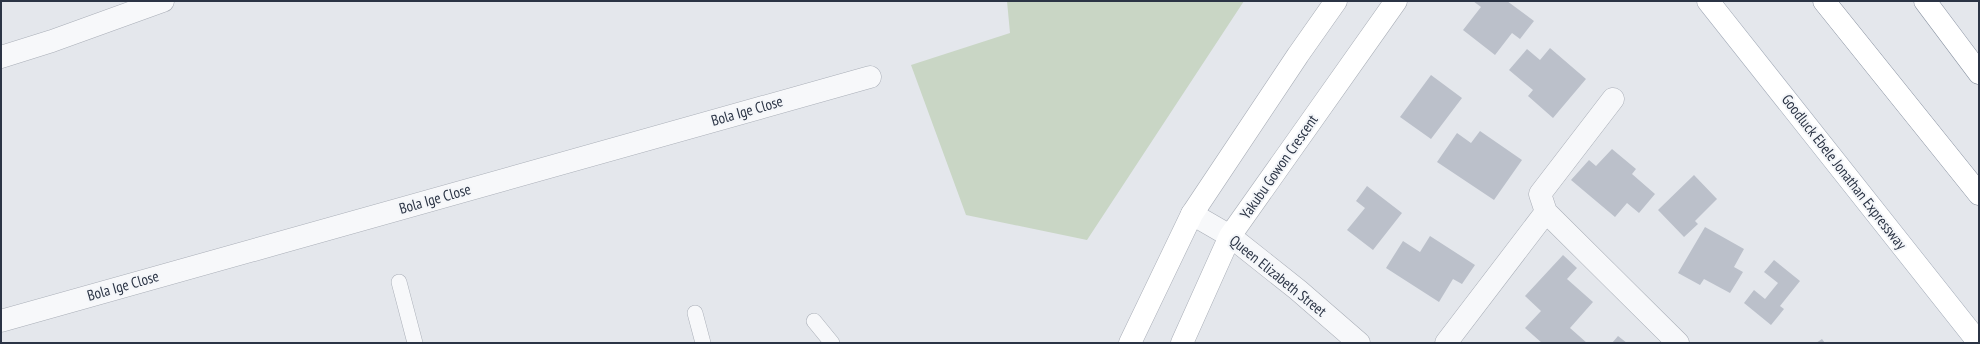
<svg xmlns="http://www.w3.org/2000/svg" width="1980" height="344" viewBox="0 0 1980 344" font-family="'PT Sans Narrow',sans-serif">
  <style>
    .green { fill: #c9d6c5 }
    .building { fill: #bbc0ca }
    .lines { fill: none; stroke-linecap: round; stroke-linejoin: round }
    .lane-casing { stroke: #a9aeb7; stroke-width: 16 }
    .street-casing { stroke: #a9aeb7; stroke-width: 23 }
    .secondary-casing { stroke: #a9aeb7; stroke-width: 23 }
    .primary-casing { stroke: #a3abb8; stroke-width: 23 }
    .highway-casing { stroke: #8b94a3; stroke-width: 23 }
    .lane { stroke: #f7f8fa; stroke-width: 15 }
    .street { stroke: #f7f8fa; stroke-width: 22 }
    .secondary { stroke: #fff; stroke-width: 22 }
    .primary { stroke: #fff; stroke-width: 22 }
    .highway { stroke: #fff; stroke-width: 22 }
    .labels { text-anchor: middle; stroke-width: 4; stroke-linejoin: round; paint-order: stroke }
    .street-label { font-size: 15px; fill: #2b3445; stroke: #f4f6f9 }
  </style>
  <rect width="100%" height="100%" fill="#e4e7ec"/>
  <path class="green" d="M1007 1H1244L1087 240 966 215 911 65 1010 33Z"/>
  <path class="building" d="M1473 1H1507L1534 21 1520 39 1512 33 1495 55 1463 30 1481 7Z
    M1550 48 1586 79 1553 118 1528 96 1533 90 1509 70 1527 49 1540 60Z
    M1431 75 1462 98 1431 139 1400 117Z
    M1480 131 1522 160 1494 200 1437 162 1457 133 1471 143Z
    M1612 149 1636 169 1632 174 1655 194 1639 213 1627 203 1615 217 1571 180 1589 160 1596 166Z
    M1694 175 1717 199 1695 221 1698 224 1684 237 1658 210Z
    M1367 186 1402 213 1373 250 1347 230 1365 208 1356 201Z
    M1705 227 1744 249 1734 267 1743 272 1730 293 1704 279 1700 285 1678 273Z
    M1430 236 1475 265 1462 284 1453 279 1439 302 1386 268 1403 241 1420 252Z
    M1563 255 1577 268 1567 279 1593 302 1570 328 1587 343H1542L1525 328 1541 311 1525 296Z
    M1774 260 1800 281 1780 306 1784 309 1771 325 1744 303 1754 290 1765 299 1778 283 1764 272Z
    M1618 336 1627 343H1612Z
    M1822 339 1825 343H1816Z"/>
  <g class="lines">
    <g class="lane-casing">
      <path id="lane" d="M399 282 415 343
        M695 313 703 343
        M814 321 832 343"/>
    </g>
    <g class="street-casing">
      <path id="street" d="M1 57 52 41 163 1
        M1546 212 1678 343
        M1192 214 1230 236 1298 290 1359 343
        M1 321 870 77
        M1446 343 1546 212 1540 194 1613 99"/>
    </g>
    <g class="secondary-casing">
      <path id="secondary" d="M1130 343 1192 214 1298 55 1336 1
        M1182 343 1230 236 1396 1"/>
    </g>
    <g class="primary-casing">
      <path id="primary" d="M1708 1 1979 343"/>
    </g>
    <g class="highway-casing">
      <path id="highway" d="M1824 1 1979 194
        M1925 1 1979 73"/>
    </g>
    <use href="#lane" class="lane"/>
    <use href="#street" class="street"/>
    <use href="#secondary" class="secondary"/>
    <use href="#primary" class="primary"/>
    <use href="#highway" class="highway"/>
  </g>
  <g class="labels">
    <g class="street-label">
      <text transform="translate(747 111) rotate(-16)" y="5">Bola Ige Close</text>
      <text transform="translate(1279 167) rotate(-55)" y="5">Yakubu Gowon Crescent</text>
      <text transform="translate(1844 172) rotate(52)" y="5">Goodluck Ebele Jonathan Expressway</text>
      <text transform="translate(435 199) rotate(-16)" y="5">Bola Ige Close</text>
      <text transform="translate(1278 276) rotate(39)" y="5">Queen Elizabeth Street</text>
      <text transform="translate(123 286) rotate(-16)" y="5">Bola Ige Close</text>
    </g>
  </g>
  <rect width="1980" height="344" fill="none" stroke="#2b3445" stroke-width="4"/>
</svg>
